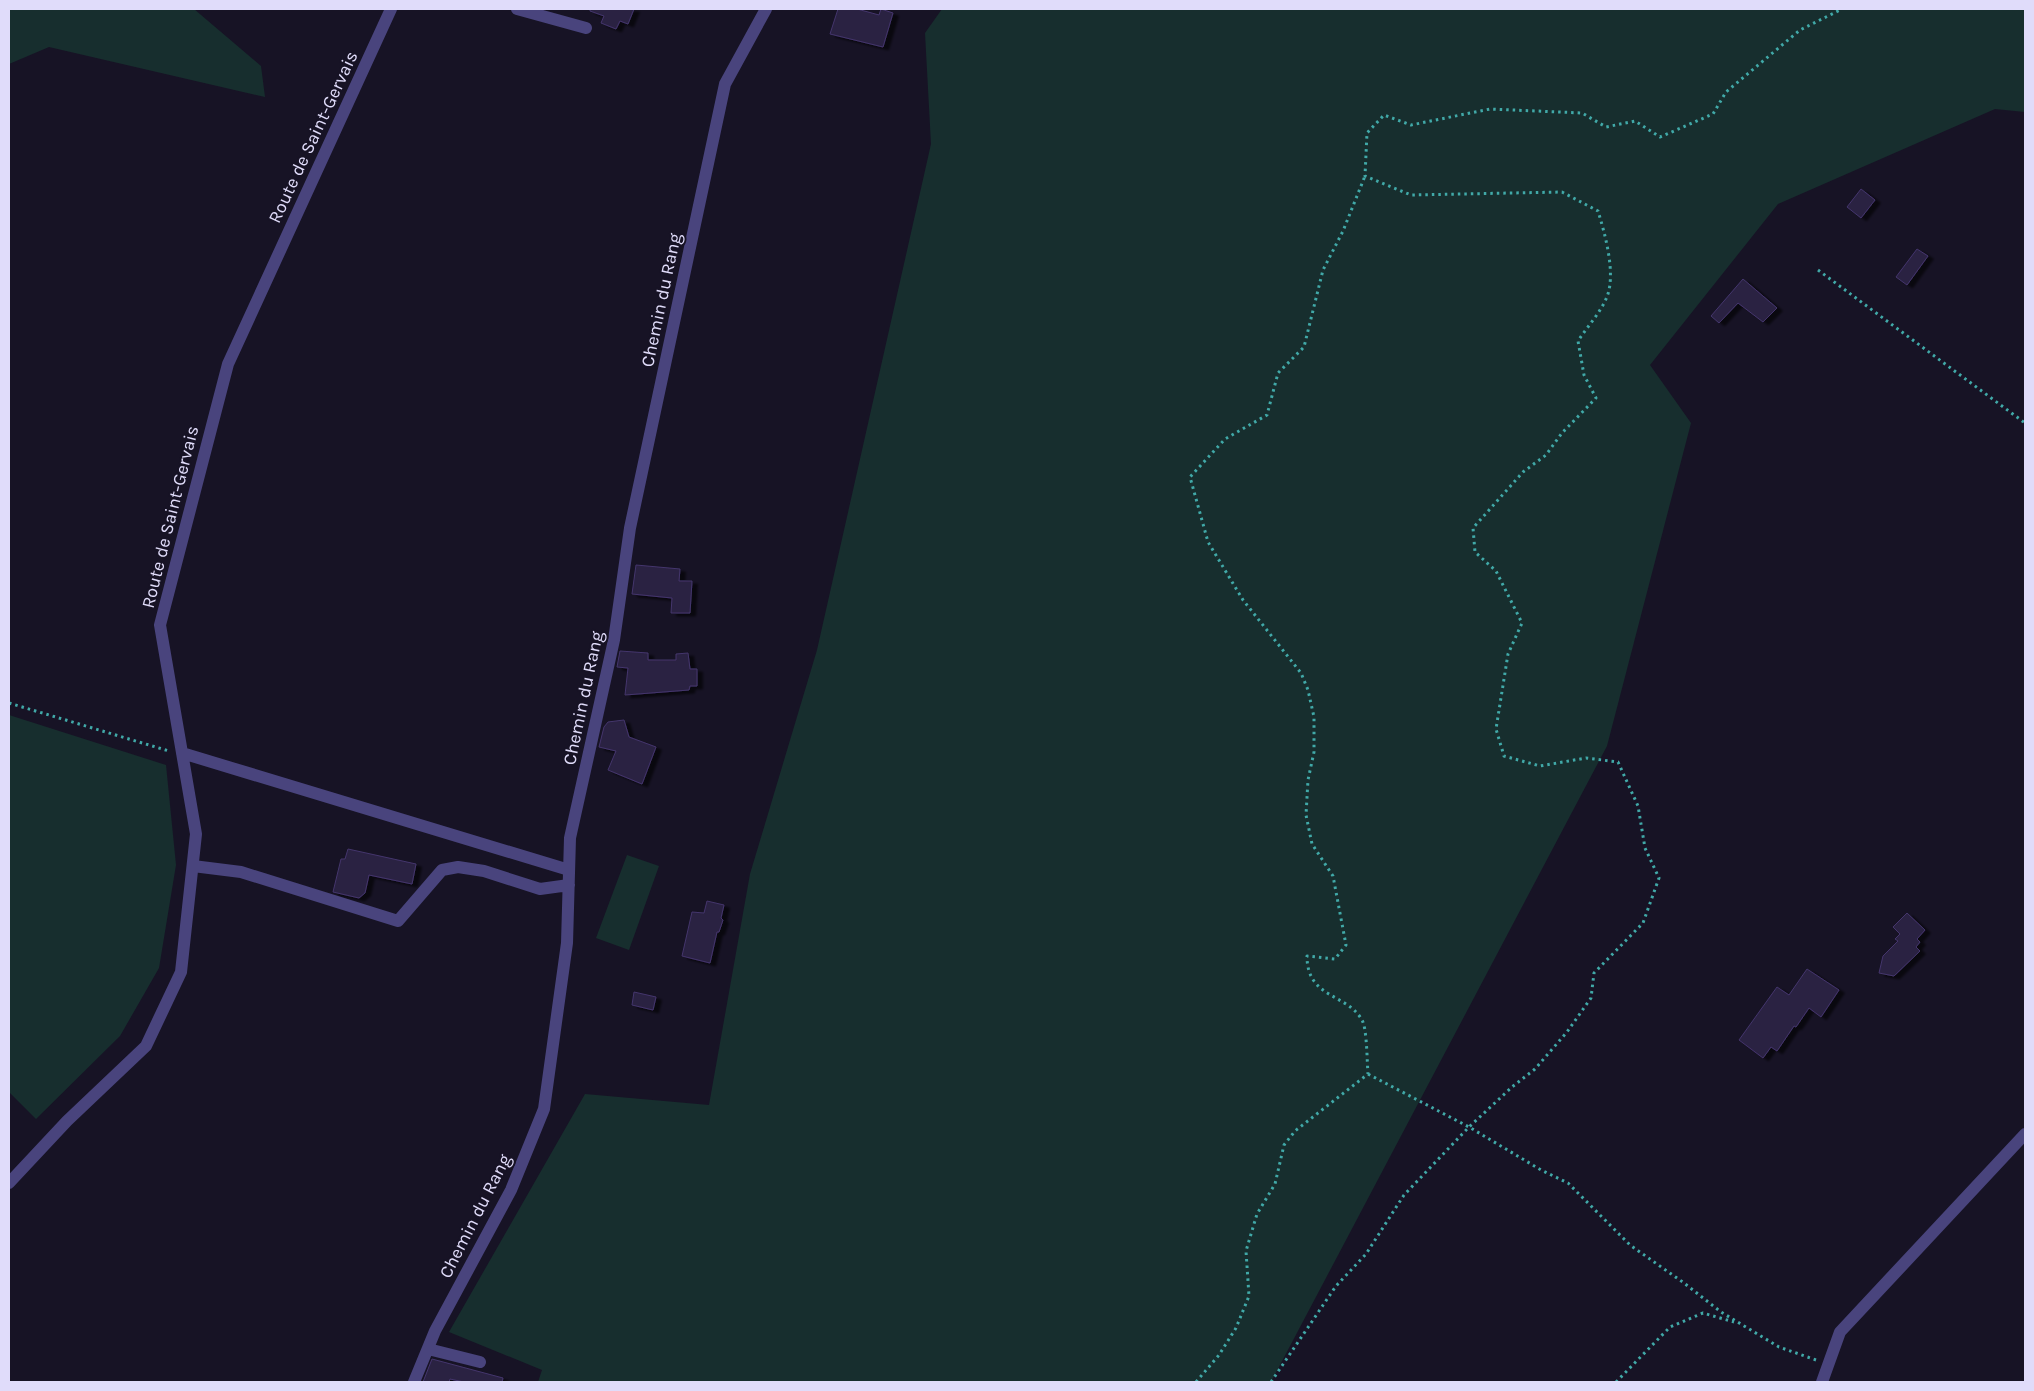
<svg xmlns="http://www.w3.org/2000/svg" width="2034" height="1391" viewBox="0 0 2034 1391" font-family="Karla,sans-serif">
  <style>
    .green { fill: #172e2e }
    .building { fill: #2a2143; stroke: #44366c; filter: url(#shadow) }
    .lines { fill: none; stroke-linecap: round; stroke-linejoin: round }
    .path { stroke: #41a9a8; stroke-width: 3; stroke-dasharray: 2.5 4; stroke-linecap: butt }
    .minor { stroke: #49447d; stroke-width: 12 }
    .labels { text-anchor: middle; stroke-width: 4; stroke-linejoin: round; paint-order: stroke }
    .street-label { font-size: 18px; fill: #e0dcfa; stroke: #171325 }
  </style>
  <defs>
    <filter id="shadow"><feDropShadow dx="5.5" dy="3" stdDeviation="1" flood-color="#0009"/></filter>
  </defs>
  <rect width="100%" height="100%" fill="#171325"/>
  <path class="green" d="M9 9H194L261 66 265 97 49 47 9 64Z
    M942 9H2025V112L1995 109 1778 204 1650 365 1691 423 1607 746 1271 1382H538L542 1370 449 1332 585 1094 709 1105 750 874 817 650 931 144 925 33Z
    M9 715 166 765 176 865 159 968 120 1036 36 1119 9 1092Z
    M627 855 659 866 629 950 596 938Z"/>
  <path class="building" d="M590 9H634L628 24 620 21 616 29 601 23 604 16 590 11Z
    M838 9H857L879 15 881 9 893 13 883 47 830 34Z
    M1861 189 1875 200 1861 218 1847 207Z
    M1917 249 1928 256 1907 285 1896 277Z
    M1743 279 1777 308 1763 322 1738 303 1719 323 1711 316Z
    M636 565 680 569 679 581H692L690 613H671L672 598 632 594Z
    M620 651 648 653V660H676V654L688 653 690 669H697V686H690L689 690 625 695 628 668 617 667Z
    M624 720 629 737 656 747 642 784 608 770 616 751 599 747 604 727 608 722Z
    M348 849 416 864 412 884 369 875 365 893 359 898 333 892 341 859H345Z
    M707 901 724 905 721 918 723 920 719 932H717L710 963 682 956 692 912 704 913Z
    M1907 913 1925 930 1917 939 1920 942 1916 947 1920 951 1894 976 1879 973 1883 956 1898 941 1895 939 1900 934 1893 927Z
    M1807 969 1839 990 1821 1017 1809 1008 1796 1027 1794 1026 1777 1051 1771 1047 1763 1058 1739 1040 1777 987 1789 995Z
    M634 992 656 997 653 1010 632 1005Z
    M432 1359 503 1378 502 1382H464L450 1379 449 1382H423Z"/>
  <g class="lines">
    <path class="path" d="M1818 270 2025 423
      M9 703 169 751
      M1816 1360 1779 1347 1721 1312 1684 1283 1630 1245 1568 1183 1541 1170 1469 1127 1512 1087 1535 1069 1567 1032 1591 998 1594 973 1643 923 1659 878 1645 848 1638 806 1618 762 1586 758 1540 766 1504 756 1496 729 1508 654 1522 623 1496 571 1475 552 1473 528 1523 472 1546 455 1562 433 1596 398 1584 375 1578 341C1587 327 1600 313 1606 299 1617 276 1605 234 1598 211L1562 192 1411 195 1365 176 1367 133 1384 115 1411 125 1490 109 1582 113 1606 127 1635 121 1660 137 1713 114 1726 92 1800 30 1842 9
      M1196 1382 1219 1355 1236 1328 1249 1296 1246 1251 1257 1214 1275 1184 1284 1145 1295 1131 1368 1074C1367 1062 1367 1028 1362 1020 1347 993 1307 999 1307 956L1335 959 1346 945 1333 876 1312 844 1306 815 1308 780 1314 752V717L1308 690 1301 673 1243 600 1208 542 1190 477 1225 439 1267 415 1278 373 1304 347 1323 270 1343 231 1365 176
      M1271 1382 1336 1286 1366 1254 1404 1195 1469 1127 1368 1074
      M1616 1382 1670 1327 1703 1313 1734 1322"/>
    <path class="minor" d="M517 9 586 28
      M182 753 569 870
      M193 866 241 872 398 921 442 870 458 867 484 871 540 889 569 885
      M9 1183 67 1121 146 1046 181 972 196 834 160 625 228 364 391 9
      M428 1349 480 1362
      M414 1382 435 1331 511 1190 544 1109 567 943 570 838 614 640 630 528 725 84 766 9
      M1822 1382 1840 1332 2025 1134"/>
  </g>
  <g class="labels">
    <g class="street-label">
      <text transform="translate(313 137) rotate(-65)" y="6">Route de Saint-Gervais</text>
      <text transform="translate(661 300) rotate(-78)" y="6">Chemin du Rang</text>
      <text transform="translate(170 517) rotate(-76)" y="6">Route de Saint-Gervais</text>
      <text transform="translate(583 698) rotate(-78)" y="6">Chemin du Rang</text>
      <text transform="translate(475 1216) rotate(-63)" y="6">Chemin du Rang</text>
    </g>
  </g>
  <rect width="2034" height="1391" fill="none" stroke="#e0dcfa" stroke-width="20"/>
</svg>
